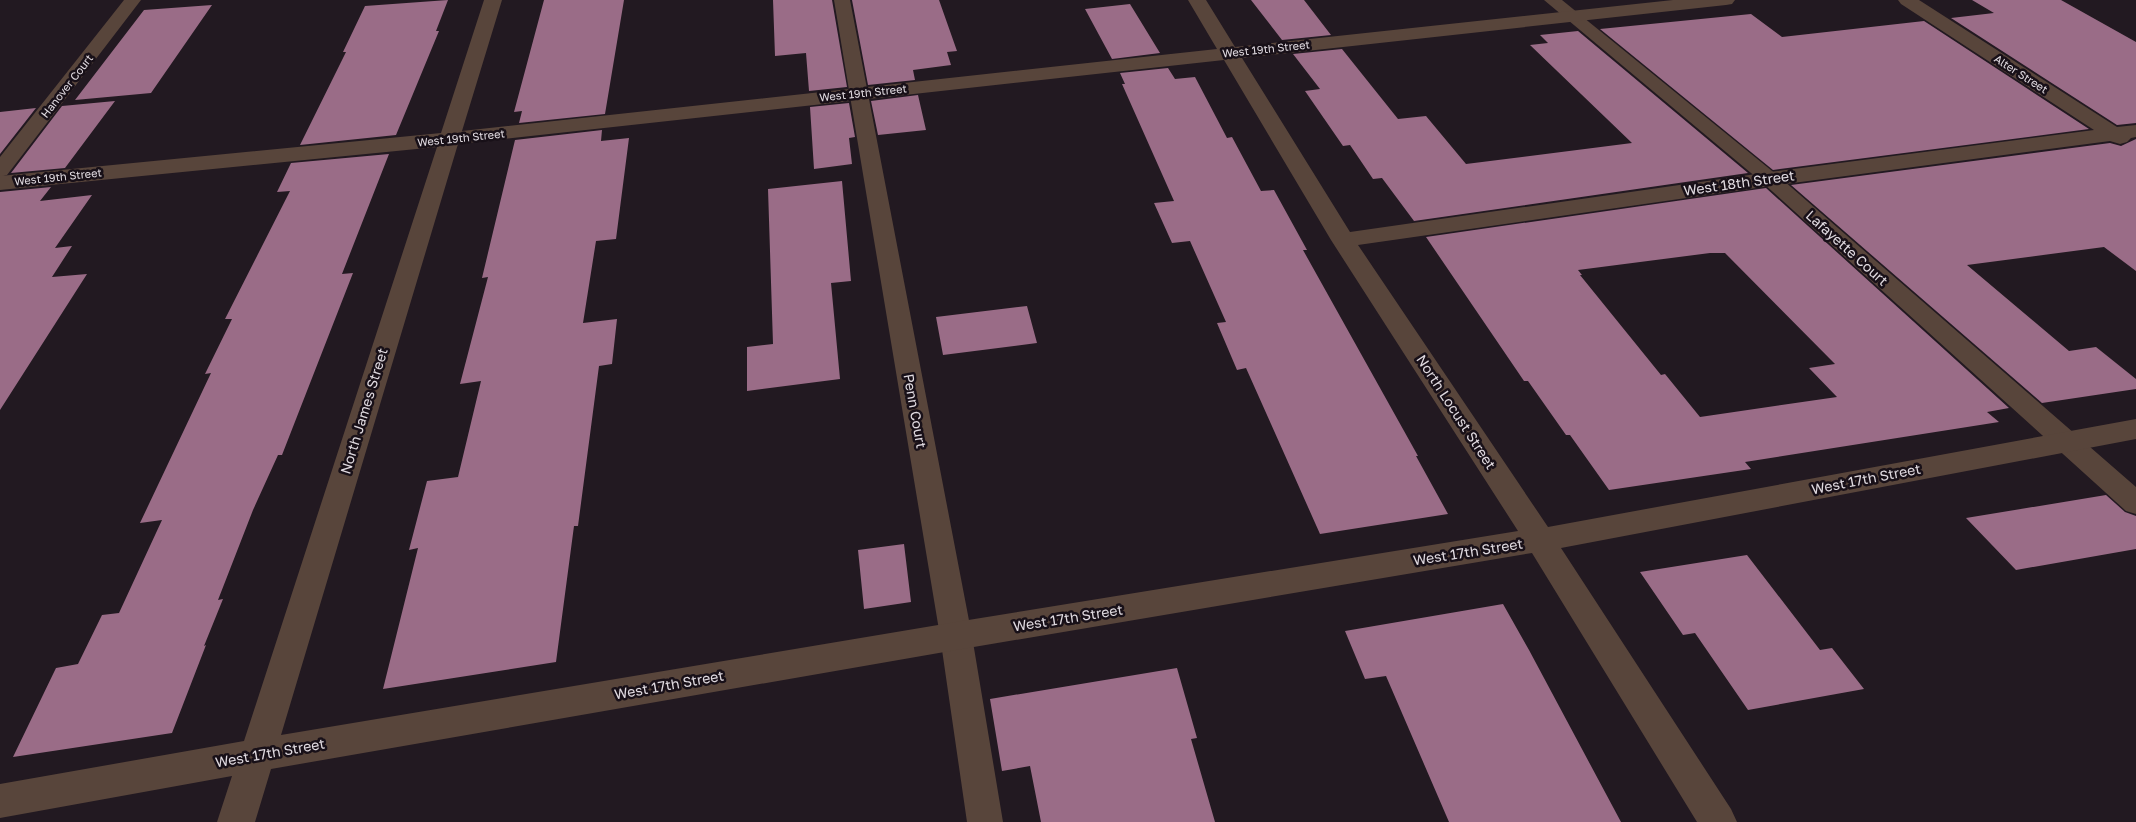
<svg xmlns="http://www.w3.org/2000/svg" width="2136" height="822" viewBox="0 0 2136 822" font-family="'Golos Text',sans-serif">
  <style>
    .building { fill: #9a6c87; fill-rule: evenodd }
    .lines { fill: none; stroke-linecap: round; stroke-linejoin: round }
    .service { fill: #58453b; fill-rule: evenodd }
    .minor { fill: #58453b; fill-rule: evenodd }
    .labels { text-anchor: middle; stroke-width: 5; stroke-linejoin: round; paint-order: stroke }
    .far-street-label { font-size: 11px; fill: #e0dae0; stroke: #181018 }
    .street-label { font-size: 14px; fill: #e0dae0; stroke: #181018 }
  </style>
  <rect width="100%" height="100%" fill="#221921"/>
  <path class="building" d="M448 0 436 31H439L396 135 300 145 346 52H343L365 6Z
    M544 0H624L605 114 519 123 522 111 514 112Z
    M773 0H832L847 87 809 91 806 53 775 56Z
    M852 0H939L957 51 947 52 951 65 913 70 915 80 868 85Z
    M1251 0H1304L1331 35 1282 40Z
    M1972 0H2061L2136 42V123L2117 125 1951 18 1994 13Z
    M1130 4 1160 53 1112 59 1085 9Z
    M212 5 151 93 75 100 144 10Z
    M1751 14 1782 37 1924 21 2089 129 1773 170 1600 29Z
    M1578 31 1748 173 1414 221 1382 178 1373 179 1350 145 1343 146 1305 91 1320 89 1293 54 1342 49 1398 119 1426 116 1466 164 1632 143 1530 45 1548 43 1540 35Z
    M1168 68 1175 79 1195 77 1227 138 1232 137 1261 191 1274 190 1307 250H1303L1418 456H1416L1448 514 1320 534 1246 368 1237 370 1217 323 1226 322 1190 241 1172 243 1154 203 1174 201 1122 84H1125L1120 73Z
    M918 95 926 130 878 135 871 101Z
    M115 101 65 168 11 173 62 106Z
    M849 103 855 137 849 138 852 164 814 169 810 107Z
    M36 108 0 154V112Z
    M602 130 601 141 629 138 616 239 596 241 583 323 617 319 612 364 599 366 578 526H574L556 662 383 689 418 548 409 550 427 481 458 477 481 381 460 384 488 277 482 278 515 140Z
    M2136 139V271L2104 247 1967 265 2069 351 2096 347 2136 379V389L2042 403 1791 185 2110 143 2121 146Z
    M389 154 342 274 353 273 282 455H278L253 510 218 600 223 599 204 646 206 645 172 733 13 757 56 668 78 664 102 615 119 613 162 520 140 523 211 373 205 374 232 319H225L290 191 277 192 291 163Z
    M842 181 851 281 831 283 840 379 747 391V347L773 344 768 189Z
    M51 187 40 201 92 195 55 248 72 246 52 277 87 274 0 410V192Z
    M1766 188 2009 408 1987 412 1999 422 1745 462 1751 469 1609 490 1570 435H1566L1528 381H1524L1426 237ZM1710 253H1725L1835 364 1809 368 1837 397 1700 417 1665 374 1661 375 1580 275H1582L1578 270Z
    M1027 306 1037 343 943 355 936 317Z
    M2106 495 2125 512 2136 516V549L2016 570 1966 518Z
    M904 544 911 602 864 609 858 550Z
    M1747 555 1820 650 1832 648 1864 689 1748 710 1695 633 1683 635 1640 572Z
    M1503 604 1529 650 1621 822H1449L1386 676 1365 679 1345 631Z
    M1177 668 1197 738 1191 739 1215 822H1041L1030 766 1002 771 990 699Z"/>
  <g class="lines">
    <path class="service" d="M124 0H141L7 175 0 177V157Z
      M834 0H850L972 636 1003 822H967L940 636Z
      M1544 0H1562L1777 175 2136 487V514L2126 511 1763 183Z"/>
    <path class="minor" d="M484 0H502L462 131 1217 49 1188 0H1206L1235 47 1673 0H1735L1732 4 1726 5 1242 58 1350 232 1770 172 2094 130 1901 4 1898 0H1919L2117 127 2136 125V137L2131 138 2127 142 2120 144 2110 141 1770 186 1358 245 1548 527 2136 419V439L1561 548 1731 809 1737 822H1697L1532 553 956 650 271 769 255 822H217L232 776 0 818V784L244 741 437 147 0 190V176L441 133ZM1224 60 1331 240 1518 531 956 622 281 735 458 144Z"/>
  </g>
  <g class="labels">
    <g class="far-street-label">
      <text transform="translate(1266 49) rotate(-6)" y="4">West 19th Street</text>
      <text transform="translate(2021 74) rotate(33)" y="4">Alter Street</text>
      <text transform="translate(67 86) rotate(-52)" y="4">Hanover Court</text>
      <text transform="translate(863 93) rotate(-6)" y="4">West 19th Street</text>
      <text transform="translate(461 138) rotate(-6)" y="4">West 19th Street</text>
      <text transform="translate(58 177) rotate(-6)" y="4">West 19th Street</text>
    </g>
    <g class="street-label">
      <text transform="translate(1739 183) rotate(-8)" y="5">West 18th Street</text>
      <text transform="translate(1847 248) rotate(42)" y="5">Lafayette Court</text>
      <text transform="translate(364 411) rotate(-73)" y="5">North James Street</text>
      <text transform="translate(915 411) rotate(80)" y="5">Penn Court</text>
      <text transform="translate(1456 412) rotate(57)" y="5">North Locust Street</text>
      <text transform="translate(1866 479) rotate(-11)" y="5">West 17th Street</text>
      <text transform="translate(1468 552) rotate(-9)" y="5">West 17th Street</text>
      <text transform="translate(1068 618) rotate(-9)" y="5">West 17th Street</text>
      <text transform="translate(669 685) rotate(-10)" y="5">West 17th Street</text>
      <text transform="translate(270 753) rotate(-10)" y="5">West 17th Street</text>
    </g>
  </g>
</svg>
